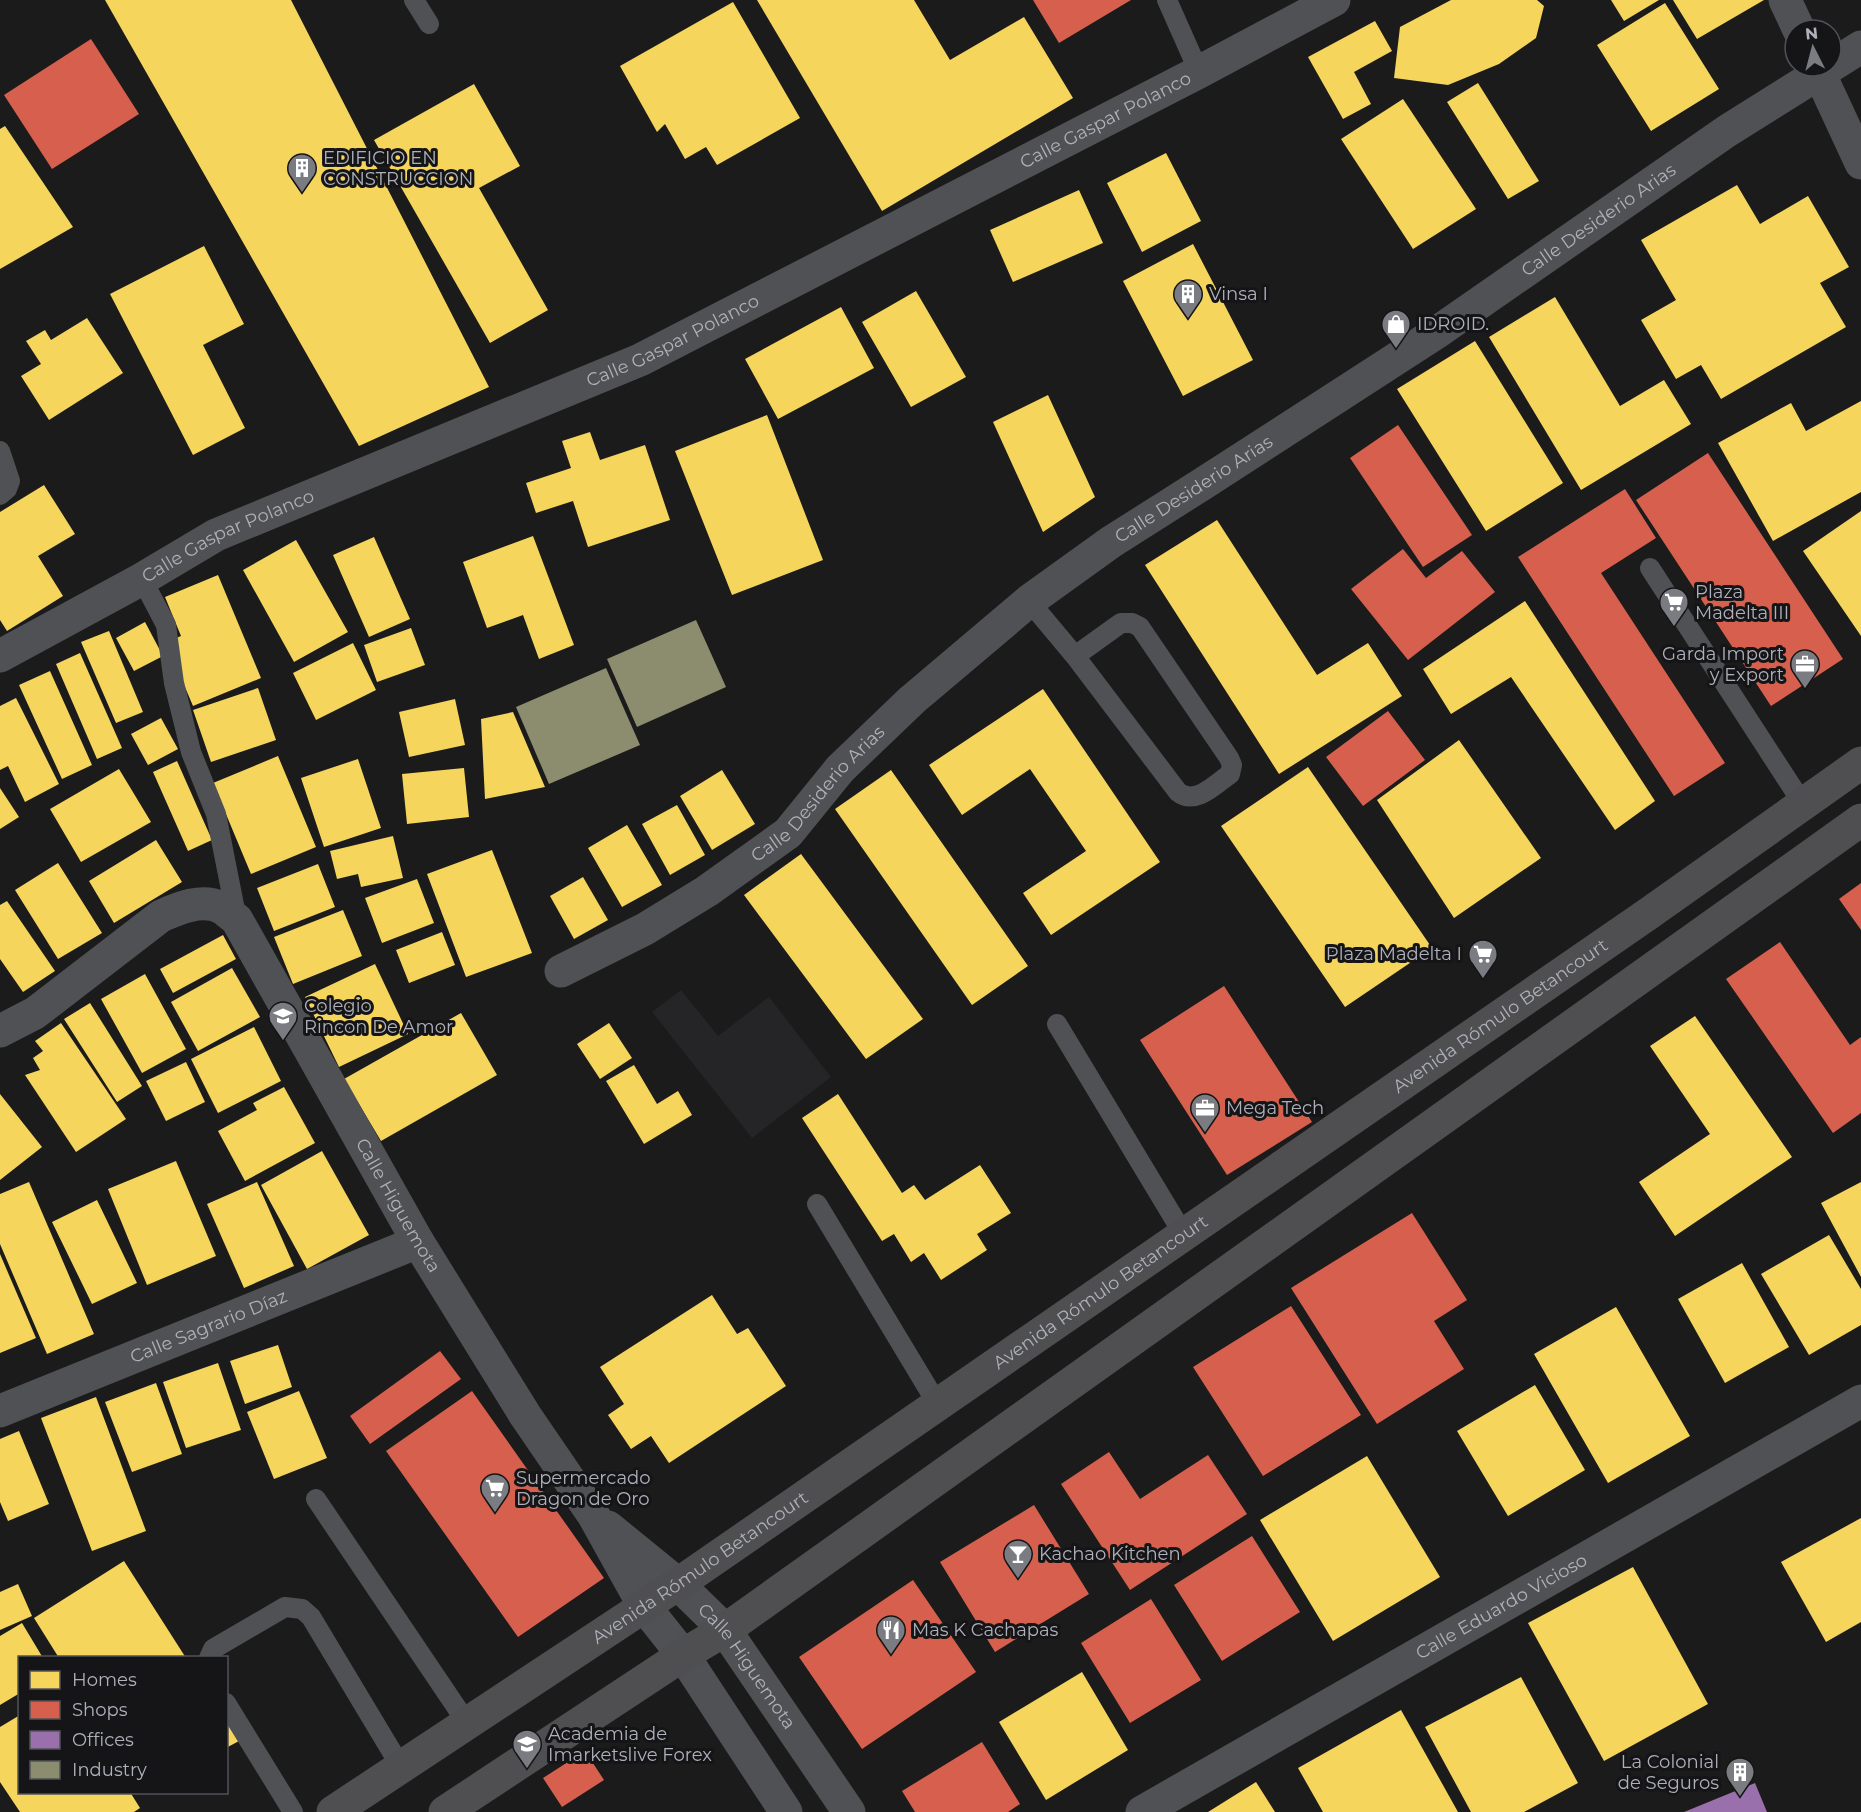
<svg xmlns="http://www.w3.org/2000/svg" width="1861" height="1812" viewBox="0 0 1861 1812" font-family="Montserrat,sans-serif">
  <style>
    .built { fill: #252527 }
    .homes { fill: #f6d55c }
    .shops { fill: #d6604d }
    .offices { fill: #9970ab }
    .industry { fill: #8c8c6e }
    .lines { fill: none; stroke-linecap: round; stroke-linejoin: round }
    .service { stroke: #505154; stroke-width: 20 }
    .minor { stroke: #505154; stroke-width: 33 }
    .secondary { stroke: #4f4f51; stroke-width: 33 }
    .labels { text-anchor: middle; stroke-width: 6; stroke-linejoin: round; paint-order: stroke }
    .street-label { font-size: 18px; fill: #aeb1ba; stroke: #151517 }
    .poi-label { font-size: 18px; fill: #aeb1ba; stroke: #151517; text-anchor: start }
  </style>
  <rect width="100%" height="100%" fill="#1b1b1b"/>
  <path class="built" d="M681 990 718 1036 769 997 831 1077 752 1138 652 1012Z"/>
  <path class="homes" d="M105 0H291L489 387 359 446Z
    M757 0H914L950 60 1024 17 1073 98 882 211Z
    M1451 0H1537L1544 6 1536 38 1499 64 1448 85 1394 78 1400 27Z
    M1611 0H1659L1624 21Z
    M1673 0H1764L1697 39Z
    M733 2 800 118 717 165 706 147 685 159 665 124 657 132 620 66Z
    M1665 3 1719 89 1651 131 1597 45Z
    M1375 21 1392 51 1354 72 1371 104 1343 119 1308 57Z
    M1478 83 1539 181 1508 199 1447 102Z
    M474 84 520 166 479 188 548 310 490 343 374 140Z
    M1403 99 1476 209 1413 249 1341 139Z
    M5 126 73 227 0 269V129Z
    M1166 153 1201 221 1142 252 1107 183Z
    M1737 185 1760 224 1808 196 1849 267 1820 283 1846 327 1721 399 1701 365 1676 379 1641 320 1676 300 1641 240Z
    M1079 190 1103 243 1013 282 990 230Z
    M1193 244 1253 360 1183 396 1123 281Z
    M204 246 244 324 203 345 245 428 193 455 110 294Z
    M916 291 966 377 911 407 862 322Z
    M1555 297 1620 406 1664 380 1691 424 1581 490 1489 337Z
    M841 307 874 368 778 419 745 359Z
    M87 318 123 373 49 420 21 376 41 364 26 341 45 330 51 340Z
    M1475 341 1563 483 1486 531 1397 389Z
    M1048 395 1095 497 1043 532 993 422Z
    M1861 401V492L1773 541 1718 443 1791 403 1806 431Z
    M767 415 823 560 732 595 675 451Z
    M590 432 600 460 645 445 670 520 588 547 573 501 536 513 526 483 571 468 562 441Z
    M44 485 75 534 38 556 63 596 7 631 0 620V512Z
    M1861 511V636L1803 551Z
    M1217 520 1317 675 1368 643 1402 696 1279 774 1145 565Z
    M533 536 574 645 539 659 523 615 487 628 463 562Z
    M374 537 410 619 369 637 333 555Z
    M296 540 348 632 294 662 243 570Z
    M218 575 261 678 193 706 173 659 174 639 181 636 165 597Z
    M1525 601 1655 801 1615 830 1511 677 1451 714 1423 669Z
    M145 622 163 656 134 671 116 638Z
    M411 628 425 665 377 682 364 645Z
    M109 631 143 712 116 723 81 642Z
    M353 643 376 690 316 720 293 673Z
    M80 653 122 748 97 759 56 664Z
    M50 671 92 765 62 779 19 685Z
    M258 688 276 740 211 762 193 710Z
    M1043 689 1160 862 1051 935 1023 893 1086 851 1030 769 962 815 929 765Z
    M16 698 59 784 25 802 8 766 0 770V706Z
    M455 699 465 745 409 757 399 712Z
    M513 712 545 787 485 799 481 719Z
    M161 718 178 749 148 765 131 734Z
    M1459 740 1541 858 1454 918 1377 800Z
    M278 756 316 847 251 874 213 783Z
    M358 759 381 828 324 847 301 778Z
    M177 761 212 840 188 851 153 772Z
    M1308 767 1432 948 1345 1007 1221 826Z
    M464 768 469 817 407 824 402 774Z
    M119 769 151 822 81 862 50 809Z
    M722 770 755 824 712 850 680 796Z
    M891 770 1028 966 972 1005 835 809Z
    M0 788 19 817 0 829Z
    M677 805 705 855 670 875 642 824Z
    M627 825 662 885 622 907 588 848Z
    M393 836 403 878 361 887 358 874 337 879 330 851Z
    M156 840 182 882 114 923 89 881Z
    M492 850 532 953 466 977 427 874Z
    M801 854 923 1019 866 1059 744 895Z
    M58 863 102 933 58 959 15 890Z
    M318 864 335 907 274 931 257 888Z
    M583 877 608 920 574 939 550 896Z
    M417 879 434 923 382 943 365 898Z
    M7 901 55 971 23 992 0 959V905Z
    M343 910 362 956 293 984 274 937Z
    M442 932 455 965 409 983 396 950Z
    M223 935 236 959 173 993 160 969Z
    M375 964 408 1034 339 1067 305 997Z
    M232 968 260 1017 198 1051 171 1002Z
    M145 974 186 1049 142 1073 101 999Z
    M90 1003 142 1086 117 1102 64 1019Z
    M461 1013 497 1075 381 1141 344 1079Z
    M1695 1016 1792 1157 1675 1236 1639 1182 1710 1134 1650 1046Z
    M61 1023 126 1119 76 1152 25 1075 40 1070 33 1058 43 1051 35 1041Z
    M609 1023 632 1058 600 1079 577 1044Z
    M254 1027 281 1081 218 1113 191 1059Z
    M186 1062 205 1102 166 1121 146 1081Z
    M634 1065 657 1104 678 1091 692 1115 644 1144 606 1081Z
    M284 1087 315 1143 245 1181 218 1131 257 1110 253 1103Z
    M0 1094 42 1147 0 1180Z
    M838 1094 902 1193 914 1185 925 1200 980 1165 1011 1213 977 1234 987 1250 941 1280 924 1253 911 1262 894 1234 882 1241 802 1118Z
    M322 1151 369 1235 307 1269 261 1185Z
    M176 1161 216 1256 147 1285 108 1189Z
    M29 1182 94 1334 47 1354 0 1244V1194Z
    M257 1182 294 1266 244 1288 207 1204Z
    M1861 1182V1277L1821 1203Z
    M97 1200 137 1283 92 1304 52 1222Z
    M1829 1235 1861 1289V1325L1809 1355 1761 1274Z
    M0 1254 36 1338 0 1353Z
    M1742 1263 1789 1347 1725 1383 1678 1299Z
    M712 1295 737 1334 748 1328 786 1386 669 1463 651 1436 631 1449 608 1415 624 1404 600 1367Z
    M1616 1307 1690 1436 1608 1483 1534 1354Z
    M278 1345 292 1387 245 1404 230 1361Z
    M218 1363 241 1430 186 1448 163 1382Z
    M156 1383 182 1454 132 1472 105 1402Z
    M1535 1385 1585 1470 1508 1516 1457 1431Z
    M299 1391 327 1458 274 1479 247 1412Z
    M96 1397 146 1531 92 1551 41 1418Z
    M19 1431 49 1504 8 1521 0 1502V1439Z
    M1367 1456 1440 1577 1333 1641 1260 1520Z
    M1861 1518V1622L1826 1642 1781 1562Z
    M124 1561 186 1658H59L34 1618Z
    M1633 1567 1708 1704 1604 1761 1528 1623Z
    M18 1584 32 1616 0 1630V1592Z
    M22 1623 43 1658H20V1693L0 1705V1636Z
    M1082 1672 1128 1750 1046 1800 999 1722Z
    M1521 1677 1578 1783 1524 1812H1471L1425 1727Z
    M1401 1710 1458 1812H1323L1298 1768Z
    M20 1715V1792H130L140 1808 134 1812H20L0 1782V1727Z
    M226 1722 239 1741 226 1748Z
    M1256 1782 1275 1812H1208Z"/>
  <path class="shops" d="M1033 0H1131L1059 43Z
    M91 39 139 114 52 169 4 95Z
    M1398 425 1472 535 1423 567 1350 458Z
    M1708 453 1843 659 1771 706 1636 500Z
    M1625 489 1656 538 1601 573 1725 763 1674 796 1518 557Z
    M1403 549 1426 578 1462 551 1495 592 1408 660 1351 589Z
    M1388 711 1425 760 1363 806 1326 757Z
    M1861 883V930L1839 899Z
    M1780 942 1850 1045 1861 1037V1113L1833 1133 1726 979Z
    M1224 986 1312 1122 1227 1175 1140 1040Z
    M1412 1213 1467 1300 1434 1321 1464 1369 1377 1424 1291 1288Z
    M1291 1306 1361 1415 1263 1476 1193 1367Z
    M440 1351 461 1379 370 1444 350 1416Z
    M472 1391 604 1578 518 1637 386 1451Z
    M1109 1452 1140 1499 1208 1455 1247 1514 1130 1590 1061 1484Z
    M1034 1505 1089 1594 995 1652 940 1562Z
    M1252 1536 1300 1612 1222 1661 1174 1585Z
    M913 1580 976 1672 862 1749 799 1657Z
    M1151 1599 1201 1680 1130 1723 1081 1643Z
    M982 1742 1020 1804 1008 1812H915L902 1791Z
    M585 1751 604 1780 562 1807 543 1778Z"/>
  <path class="offices" d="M1755 1783 1767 1812H1684Z"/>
  <path class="industry" d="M696 620 726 687 637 727 607 659Z
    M606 668 640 745 549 784 516 707Z"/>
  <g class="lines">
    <path class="service" d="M414 0 429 24
      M1167 0 1199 72
      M0 451 10 481 7 489 0 495
      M1650 568 1803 804
      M142 579 166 625 174 683 191 752 216 814 237 920
      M1029 601 1075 656 1178 792C1195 806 1216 784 1230 774L1232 765 1229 758 1140 627 1132 623H1121L1075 656
      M1057 1024 1184 1235
      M817 1204 938 1405
      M316 1499 467 1723
      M209 1658 213 1649 285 1607 302 1609 311 1617 401 1767
      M226 1703 293 1812"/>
    <g class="minor">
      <path d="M1785 0 1799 30"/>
      <path d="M1816 66 1861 163"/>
      <path id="s1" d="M0 656 142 579 216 535 640 360 1199 72 1334 0"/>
      <path id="s2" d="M561 971 645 929 707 891 788 833 840 769 912 700 1029 601 1111 542 1204 483 1436 333 1727 131 1861 47"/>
      <path id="s3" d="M0 1031 35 1013 161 916C179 908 202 898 222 908 227 911 232 916 237 920L418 1242 525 1415 594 1516 644 1606 683 1655 786 1812"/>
      <path id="s4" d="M0 1411 418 1242"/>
      <path id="s5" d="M608 1527 678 1584 725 1630 849 1812"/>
      <path id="s6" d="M1142 1812 1861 1401"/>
    </g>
    <g class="secondary">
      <path id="s7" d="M333 1812 678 1584 1648 914 1861 763"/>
      <path d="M445 1812 683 1655 725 1630 1861 820"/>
    </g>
  </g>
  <defs>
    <g id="building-pin" transform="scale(1.5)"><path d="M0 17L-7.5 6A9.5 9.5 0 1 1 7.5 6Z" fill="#7b7c82" stroke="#151517"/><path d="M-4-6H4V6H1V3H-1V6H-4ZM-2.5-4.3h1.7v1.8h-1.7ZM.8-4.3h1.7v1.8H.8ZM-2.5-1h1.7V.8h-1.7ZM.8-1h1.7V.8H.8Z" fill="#fff"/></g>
    <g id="shop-pin" transform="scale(1.5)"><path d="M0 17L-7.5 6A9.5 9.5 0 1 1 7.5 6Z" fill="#7b7c82" stroke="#151517"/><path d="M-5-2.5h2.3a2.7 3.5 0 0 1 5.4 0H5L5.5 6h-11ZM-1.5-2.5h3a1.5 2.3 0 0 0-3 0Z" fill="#fff"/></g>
    <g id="supermarket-pin" transform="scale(1.5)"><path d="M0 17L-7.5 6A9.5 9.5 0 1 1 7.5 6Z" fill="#7b7c82" stroke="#151517"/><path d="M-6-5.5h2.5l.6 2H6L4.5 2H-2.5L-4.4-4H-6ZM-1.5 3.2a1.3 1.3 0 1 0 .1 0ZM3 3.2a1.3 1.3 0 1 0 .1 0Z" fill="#fff"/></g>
    <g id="office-pin" transform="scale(1.5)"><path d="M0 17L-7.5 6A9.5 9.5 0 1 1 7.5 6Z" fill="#7b7c82" stroke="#151517"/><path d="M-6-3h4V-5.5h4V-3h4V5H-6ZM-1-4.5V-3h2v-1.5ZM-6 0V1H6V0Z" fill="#fff"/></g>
    <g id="school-pin" transform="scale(1.5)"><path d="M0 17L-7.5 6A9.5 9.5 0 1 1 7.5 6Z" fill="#7b7c82" stroke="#151517"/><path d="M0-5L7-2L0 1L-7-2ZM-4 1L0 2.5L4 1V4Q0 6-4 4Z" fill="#fff"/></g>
    <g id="bar-pin" transform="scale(1.5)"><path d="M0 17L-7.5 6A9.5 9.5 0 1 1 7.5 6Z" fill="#7b7c82" stroke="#151517"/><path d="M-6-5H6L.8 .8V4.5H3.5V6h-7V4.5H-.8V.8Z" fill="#fff"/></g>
    <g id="restaurant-pin" transform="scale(1.5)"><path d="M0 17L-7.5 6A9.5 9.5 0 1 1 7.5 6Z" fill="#7b7c82" stroke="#151517"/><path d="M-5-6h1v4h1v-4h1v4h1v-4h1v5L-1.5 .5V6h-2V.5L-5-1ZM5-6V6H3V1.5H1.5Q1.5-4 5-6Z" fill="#fff"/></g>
  </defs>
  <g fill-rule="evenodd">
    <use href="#building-pin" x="302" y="168"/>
    <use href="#building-pin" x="1188" y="294"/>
    <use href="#shop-pin" x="1396" y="324"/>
    <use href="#supermarket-pin" x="1674" y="602"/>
    <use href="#office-pin" x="1805" y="664"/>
    <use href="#supermarket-pin" x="1483" y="954"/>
    <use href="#school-pin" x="283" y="1016"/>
    <use href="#office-pin" x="1205" y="1108"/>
    <use href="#supermarket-pin" x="495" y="1488"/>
    <use href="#bar-pin" x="1018" y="1554"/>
    <use href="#restaurant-pin" x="891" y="1630"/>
    <use href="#school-pin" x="527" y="1744"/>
    <use href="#building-pin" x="1740" y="1772"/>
  </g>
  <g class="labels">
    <g class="street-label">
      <text dy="6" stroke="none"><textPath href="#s1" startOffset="1230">Calle Gaspar Polanco</textPath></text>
      <text dy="6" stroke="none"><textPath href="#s2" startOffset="1287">Calle Desiderio Arias</textPath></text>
      <text dy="6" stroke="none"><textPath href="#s1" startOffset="744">Calle Gaspar Polanco</textPath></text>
      <text dy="6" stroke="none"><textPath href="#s2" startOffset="801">Calle Desiderio Arias</textPath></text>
      <text dy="6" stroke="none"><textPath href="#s1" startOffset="258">Calle Gaspar Polanco</textPath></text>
      <text dy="6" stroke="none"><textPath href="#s2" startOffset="315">Calle Desiderio Arias</textPath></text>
      <text dy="6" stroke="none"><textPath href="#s7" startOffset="1413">Avenida Rómulo Betancourt</textPath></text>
      <text dy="6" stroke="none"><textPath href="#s3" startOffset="609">Calle Higuemota</textPath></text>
      <text dy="6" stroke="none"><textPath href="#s7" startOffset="927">Avenida Rómulo Betancourt</textPath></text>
      <text dy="6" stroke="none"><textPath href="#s4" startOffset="225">Calle Sagrario Díaz</textPath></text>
      <text dy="6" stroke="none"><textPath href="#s7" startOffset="441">Avenida Rómulo Betancourt</textPath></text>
      <text dy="6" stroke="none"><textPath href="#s6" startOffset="414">Calle Eduardo Vicioso</textPath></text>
      <text dy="6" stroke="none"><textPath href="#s5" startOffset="198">Calle Higuemota</textPath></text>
    </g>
    <g class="poi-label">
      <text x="323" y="164">EDIFICIO EN<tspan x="323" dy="21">CONSTRUCCION</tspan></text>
      <text x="1209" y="300">Vinsa I</text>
      <text x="1417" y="330">IDROID.</text>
      <text x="1695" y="598">Plaza<tspan x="1695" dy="21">Madelta III</tspan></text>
      <text x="1784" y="660" text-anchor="end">Garda Import<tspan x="1784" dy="21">y Export</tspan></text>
      <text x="1462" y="960" text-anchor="end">Plaza Madelta I</text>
      <text x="304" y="1012">Colegio<tspan x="304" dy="21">Rincon De Amor</tspan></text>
      <text x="1226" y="1114">Mega Tech</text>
      <text x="516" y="1484">Supermercado<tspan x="516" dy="21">Dragon de Oro</tspan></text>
      <text x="1039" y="1560">Kachao Kitchen</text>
      <text x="912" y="1636">Mas K Cachapas</text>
      <text x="548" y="1740">Academia de<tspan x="548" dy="21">Imarketslive Forex</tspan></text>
      <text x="1719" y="1768" text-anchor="end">La Colonial<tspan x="1719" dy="21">de Seguros</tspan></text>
    </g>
  </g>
  <rect x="18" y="1656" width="210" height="138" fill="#151517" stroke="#525358" stroke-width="1.5"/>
  <rect x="30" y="1671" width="30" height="18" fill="#f6d55c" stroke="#525358" stroke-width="1.5"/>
  <text x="72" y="1686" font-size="18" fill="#aeb1ba">Homes</text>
  <rect x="30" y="1701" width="30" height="18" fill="#d6604d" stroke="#525358" stroke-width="1.5"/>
  <text x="72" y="1716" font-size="18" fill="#aeb1ba">Shops</text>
  <rect x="30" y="1731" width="30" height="18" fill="#9970ab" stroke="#525358" stroke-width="1.5"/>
  <text x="72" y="1746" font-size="18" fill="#aeb1ba">Offices</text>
  <rect x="30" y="1761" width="30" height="18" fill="#8c8c6e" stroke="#525358" stroke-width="1.5"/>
  <text x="72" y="1776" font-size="18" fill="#aeb1ba">Industry</text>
  <g transform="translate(1813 48) rotate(354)"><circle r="28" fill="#151517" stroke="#525358" stroke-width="1.5"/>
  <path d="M0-4.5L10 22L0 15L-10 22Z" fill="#7b7c82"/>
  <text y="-9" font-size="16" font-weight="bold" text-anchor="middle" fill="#aeb1ba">N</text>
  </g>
</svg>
